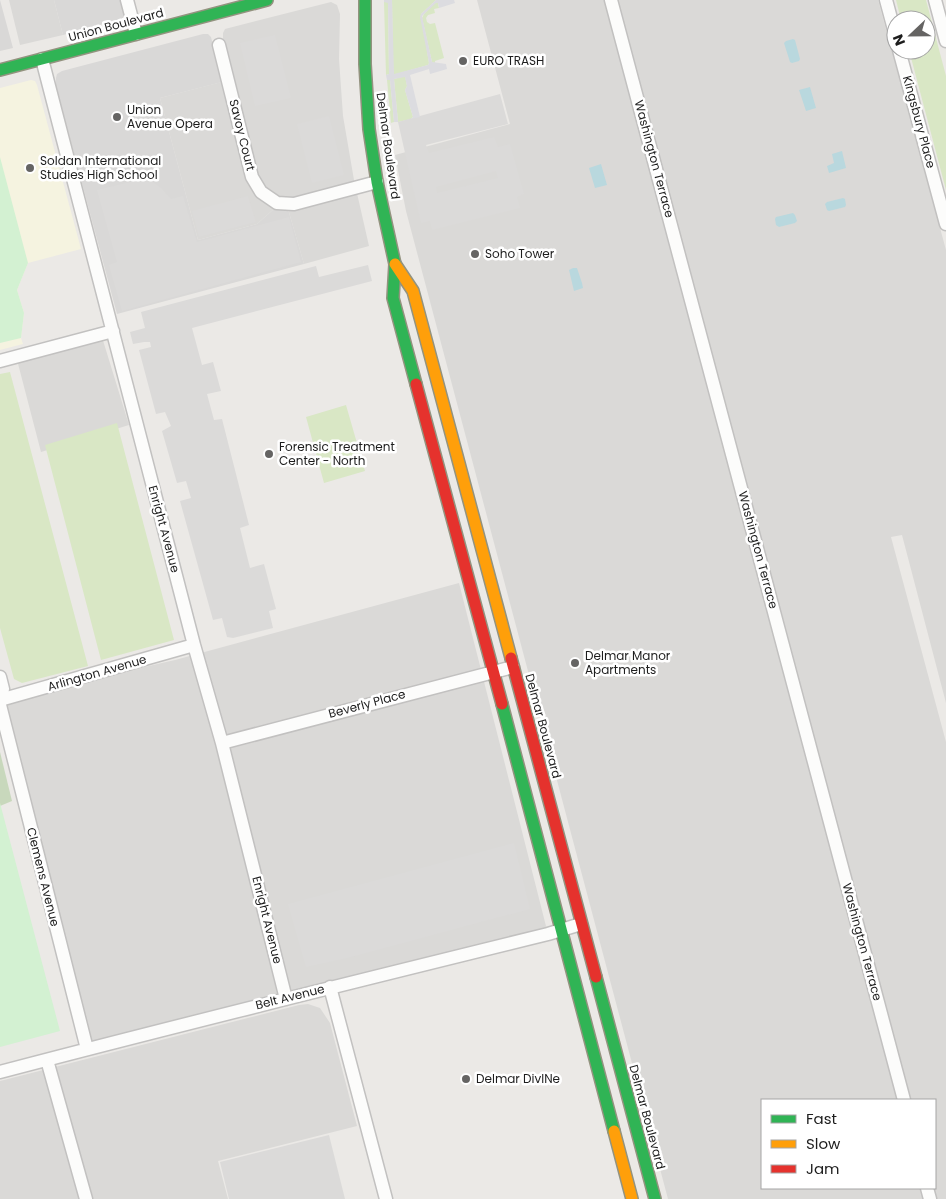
<svg xmlns="http://www.w3.org/2000/svg" width="946" height="1199" viewBox="0 0 946 1199" font-family="Poppins,sans-serif">
  <style>
    .residential { fill: #dad9d7; fill-rule: evenodd }
    .education { fill: #f5f3e0 }
    .religious { fill: #d9d8d7 }
    .grass { fill: #d9e7c5 }
    .forest { fill: #c8d8bc }
    .park { fill: #d3f1d2 }
    .parking { fill: #dbdad9; fill-rule: evenodd }
    .plaza { fill: #dcdce0 }
    .water { fill: #b9d8de }
    .lines { fill: none; stroke-linecap: round; stroke-linejoin: round }
    .street-casing { stroke: #c2c1c0; stroke-width: 15 }
    .fast-casing { stroke: #93937f; stroke-width: 14 }
    .slow-casing { stroke: #93937f; stroke-width: 14 }
    .jam-casing { stroke: #93937f; stroke-width: 14 }
    .street { stroke: #fcfcfb; stroke-width: 12 }
    .fast { stroke: #30b455; stroke-width: 11 }
    .slow { stroke: #ff9f0a; stroke-width: 11 }
    .jam { stroke: #e5322d; stroke-width: 11 }
    .poi-dot { fill: #656463; stroke: #fff; stroke-width: 2 }
    .labels { text-anchor: middle; stroke-width: 5; stroke-linejoin: round; paint-order: stroke }
    .street-label { font-size: 12px; fill: #1d1d1d; stroke: #fff }
    .poi-label { font-size: 12px; fill: #1d1d1d; stroke: #fff; text-anchor: start }
  </style>
  <rect width="100%" height="100%" fill="#ebe9e6"/>
  <path class="residential" d="M9 0H54L63 35 20 45Z
    M477 0H878L946 250V703L902 535 891 537 946 742V1199H668L406 211 395 155 510 124ZM762 1100H935V1188H762Z
    M331 2 337 5 340 14 339 59 343 116 354 180 369 246 304 264 288 209 275 208 257 224 198 240 160 98 233 79 223 40V33L225 29Z
    M101 334 129 425 41 452 16 356Z
    M459 583 548 934 87 1049 0 700 175 660Z
    M308 1004 320 1008 330 1023 357 1126 218 1161 228 1199H0V1081L299 1005Z"/>
  <path class="education" d="M31 80 35 81 37 85 81 249 28 263 17 290 24 313 21 338 23 344 0 350V88Z"/>
  <path class="religious" d="M0 0 13 48 0 51Z
    M54 0H120L124 13 123 18 118 20 63 35Z
    M203 34H208L211 37 222 82 160 98 198 240 257 224 275 208 288 209 304 264 117 314 56 86V78L57 74 62 71Z"/>
  <path class="grass" d="M392 0H436L421 14 429 63 428 65 393 75Z
    M896 0H926L946 76V190L909 50H926V20H901Z
    M384 2H388L389 74 386 75Z
    M435 3H438L439 8 434 9 435 13 428 15 426 18 427 22 430 24 435 23 444 58 435 61V63L432 62 422 18 424 14Z
    M405 76 407 86 405 90 413 117 411 119 398 122 394 79Z
    M387 80H390L394 122 391 123Z
    M10 372 88 666 22 683 14 679 0 628V374Z
    M346 405 365 471 324 483 306 417Z
    M117 423 174 640 101 660 45 445Z"/>
  <path class="forest" d="M0 752 12 801 0 806Z"/>
  <path class="park" d="M0 157 28 263 17 290 24 313 21 338 0 343Z
    M0 803 60 1031 0 1047Z"/>
  <path class="parking" d="M275 35 291 98 255 106 240 43Z
    M500 94 508 124 426 145 429 153 494 137 498 147 510 144 524 194 517 197 520 208 432 230 430 221 421 223 398 122ZM496 171 498 178 437 193 436 187Z
    M329 116 344 175 312 183 297 124Z
    M147 178 161 188 171 199 183 196 197 242 289 217 301 262 122 311 109 265 117 262 97 190Z
    M248 196 256 222 199 237 192 211Z
    M368 265 372 281 192 328 202 365 213 362 221 391 207 394 214 420 222 419 249 525 240 528 250 568 264 564 276 609 269 611 273 628 233 638 227 637 222 618 213 620 180 501 191 498 186 481 177 483 162 431 171 426 165 412 156 414 139 350 151 347 150 342H144L133 344 130 332 145 328 141 312 316 266 319 277Z
    M514 843 530 909 347 958 306 967 288 904Z
    M329 1135 345 1199H229L220 1162Z"/>
  <path class="plaza" d="M384 0H392L394 74 428 65 429 63 420 17 421 14 436 0H454L455 3 439 8 438 3H436L422 16 432 62 446 64 447 69 430 74 429 69 410 75 420 117 411 119 413 117 405 90 407 86 405 77 394 79 398 122H394L390 80H387L386 75 389 74 388 3 384 2Z"/>
  <path class="water" d="M793 39 795 40 800 59 799 61 792 63 790 62 784 43 786 41Z
    M810 87 816 108 806 111 799 90Z
    M842 151 846 168 829 173 827 166 834 163 832 154Z
    M601 164 607 185 595 188 589 168Z
    M843 198 845 199 846 205 845 207 829 211 827 210 825 204 827 202Z
    M793 213 795 215 797 221 795 223 779 227 776 225 775 219 776 217Z
    M573 268H577L582 283 583 288 574 291 569 270Z"/>
  <g class="lines">
    <g class="street-casing">
      <path id="street" d="M127 0 136 34
        M611 0 904 1100
        M886 0 896 37
        M935 0 946 41
        M219 45 252 177 261 192 277 203 294 204 377 182
        M899 50 946 224
        M42 59 194 645 222 743 286 999
        M0 361 113 331
        M0 677 3 689
        M0 700 194 645
        M0 705 87 1049
        M222 743 513 667
        M330 987 386 1199
        M47 1060 86 1199
        M0 1072C182 1024 365 979 548 934L581 924
        M927 1188 930 1199"/>
    </g>
    <g class="fast-casing">
      <path id="fast" d="M365 0V64L369 129 377 182 395 264 393 298 416 384
        M0 70 267 0
        M502 704 614 1131
        M596 977 655 1199"/>
    </g>
    <g class="slow-casing">
      <path id="slow" d="M395 264 413 291 511 658
        M614 1131 632 1199"/>
    </g>
    <g class="jam-casing">
      <path id="jam" d="M416 384 502 704
        M511 658 596 977"/>
    </g>
    <use href="#street" class="street"/>
    <use href="#fast" class="fast"/>
    <use href="#slow" class="slow"/>
    <use href="#jam" class="jam"/>
  </g>
  <g class="poi-dot">
    <circle cx="463" cy="61" r="5"/>
    <circle cx="117" cy="117" r="5"/>
    <circle cx="30" cy="168" r="5"/>
    <circle cx="475" cy="254" r="5"/>
    <circle cx="269" cy="454" r="5"/>
    <circle cx="575" cy="663" r="5"/>
    <circle cx="466" cy="1079" r="5"/>
  </g>
  <g class="labels">
    <g class="street-label">
      <text transform="translate(116 25) rotate(-15)" y="4">Union Boulevard</text>
      <text transform="translate(919 122) rotate(75)" y="4">Kingsbury Place</text>
      <text transform="translate(242 135) rotate(76)" y="4">Savoy Court</text>
      <text transform="translate(388 146) rotate(82)" y="4">Delmar Boulevard</text>
      <text transform="translate(654 159) rotate(75)" y="4">Washington Terrace</text>
      <text transform="translate(164 529) rotate(75)" y="4">Enright Avenue</text>
      <text transform="translate(758 550) rotate(75)" y="4">Washington Terrace</text>
      <text transform="translate(97 673) rotate(-16)" y="4">Arlington Avenue</text>
      <text transform="translate(367 704) rotate(-15)" y="4">Beverly Place</text>
      <text transform="translate(543 726) rotate(75)" y="4">Delmar Boulevard</text>
      <text transform="translate(43 877) rotate(76)" y="4">Clemens Avenue</text>
      <text transform="translate(267 920) rotate(76)" y="4">Enright Avenue</text>
      <text transform="translate(862 942) rotate(75)" y="4">Washington Terrace</text>
      <text transform="translate(290 997) rotate(-14)" y="4">Belt Avenue</text>
      <text transform="translate(647 1117) rotate(75)" y="4">Delmar Boulevard</text>
    </g>
    <g class="poi-label">
      <text x="473" y="65">EURO TRASH</text>
      <text x="127" y="114">Union<tspan x="127" dy="14">Avenue Opera</tspan></text>
      <text x="40" y="165">Soldan International<tspan x="40" dy="14">Studies High School</tspan></text>
      <text x="485" y="258">Soho Tower</text>
      <text x="279" y="451">Forensic Treatment<tspan x="279" dy="14">Center - North</tspan></text>
      <text x="585" y="660">Delmar Manor<tspan x="585" dy="14">Apartments</tspan></text>
      <text x="476" y="1083">Delmar DivINe</text>
    </g>
  </g>
  <rect x="761" y="1099" width="175" height="90" fill="#ffffff" stroke="#a5a5a5"/>
  <rect x="771" y="1115" width="25" height="8" fill="#30b455" stroke="#a5a5a5"/>
  <text x="806" y="1124" font-size="15" fill="#1d1d1d">Fast</text>
  <rect x="771" y="1140" width="25" height="8" fill="#ff9f0a" stroke="#a5a5a5"/>
  <text x="806" y="1149" font-size="15" fill="#1d1d1d">Slow</text>
  <rect x="771" y="1165" width="25" height="8" fill="#e5322d" stroke="#a5a5a5"/>
  <text x="806" y="1174" font-size="15" fill="#1d1d1d">Jam</text>
  <g transform="translate(911 35) rotate(248)"><circle r="24" fill="#ffffff" stroke="#a5a5a5"/>
  <path d="M0-4L9 19L0 12L-9 19Z" fill="#656463"/>
  <text y="-8" font-size="14" font-weight="bold" text-anchor="middle" fill="#1d1d1d">N</text>
  </g>
</svg>
